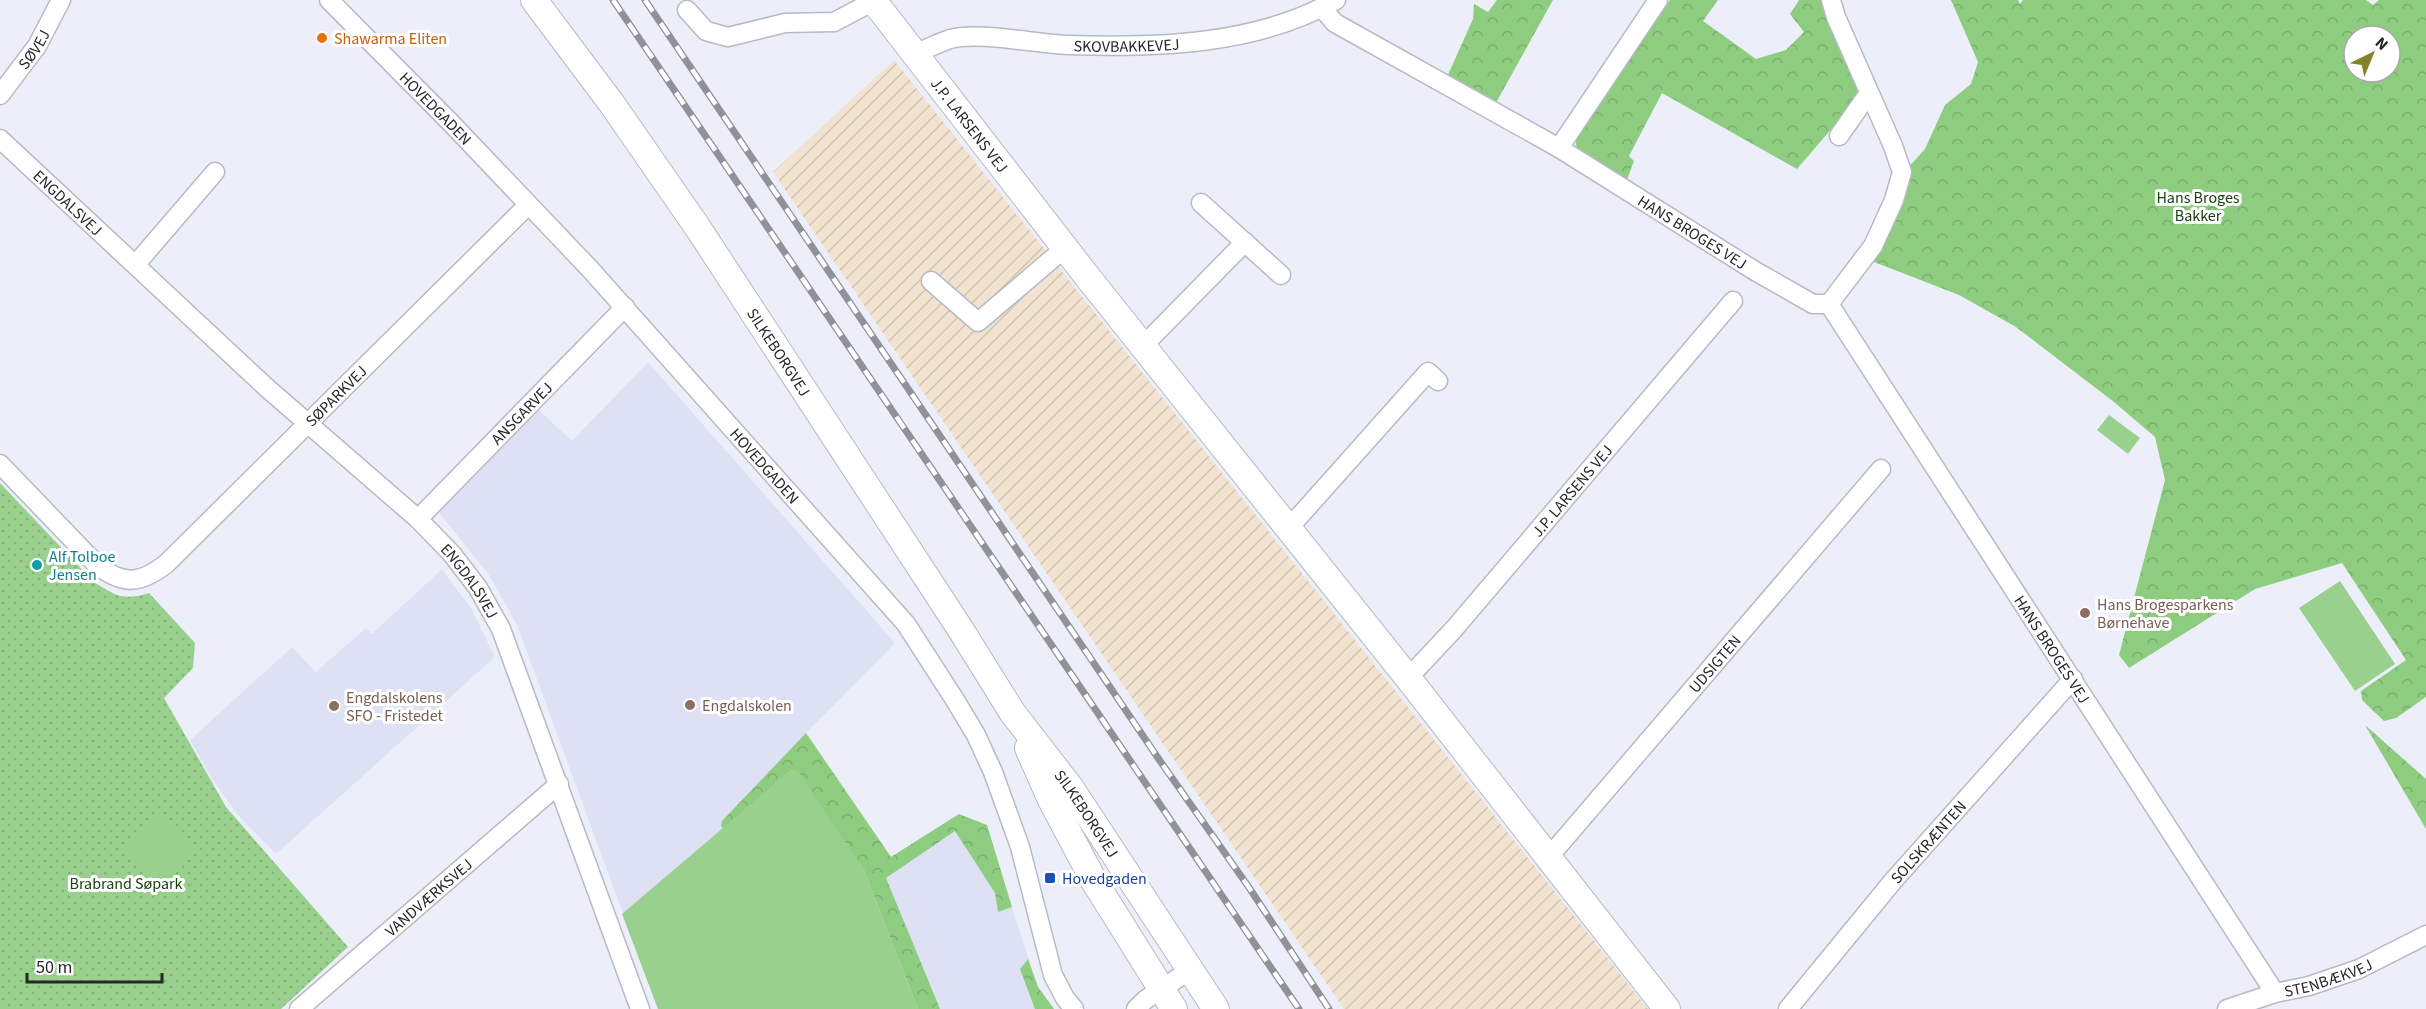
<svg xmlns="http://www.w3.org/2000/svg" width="2426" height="1009" viewBox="0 0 2426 1009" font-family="'Source Sans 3',sans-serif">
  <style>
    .industrial { fill: url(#industrial-furrows) }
    .built { fill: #dee1f4 }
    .forest { fill: url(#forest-crowns); fill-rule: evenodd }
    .park { fill: url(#park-dots) }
    .garden { fill: #99d08d }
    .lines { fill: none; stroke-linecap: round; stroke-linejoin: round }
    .street-casing { stroke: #b7b9c4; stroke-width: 21 }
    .secondary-casing { stroke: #b7b9c4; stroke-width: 28 }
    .street { stroke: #fff; stroke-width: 18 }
    .secondary { stroke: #fff; stroke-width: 26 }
    .rail-casing { stroke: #909299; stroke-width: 7 }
    .rail { stroke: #fff; stroke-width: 4.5; stroke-dasharray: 14; stroke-linecap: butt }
    .food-dot { fill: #e8710a; stroke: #fff; stroke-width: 2 }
    .culture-dot { fill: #0f9aa8; stroke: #fff; stroke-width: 2 }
    .education-dot { fill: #8d6e63; stroke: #fff; stroke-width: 2 }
    .transit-dot { fill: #1a4fb4; stroke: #fff; stroke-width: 2 }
    .labels { text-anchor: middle; stroke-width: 6; stroke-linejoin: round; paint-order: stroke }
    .food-label { font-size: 16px; fill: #c56008; stroke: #fff; text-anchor: start }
    .street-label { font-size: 16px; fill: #27272b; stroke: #fff }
    .park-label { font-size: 16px; fill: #19420f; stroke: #fff }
    .culture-label { font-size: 16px; fill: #0d838f; stroke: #fff; text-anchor: start }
    .education-label { font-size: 16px; fill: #785e54; stroke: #fff; text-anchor: start }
    .transit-label { font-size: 16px; fill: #164399; stroke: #fff; text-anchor: start }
  </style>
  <defs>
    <pattern id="industrial-furrows" width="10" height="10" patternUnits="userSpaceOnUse" patternTransform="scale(1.5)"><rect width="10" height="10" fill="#f2e3d0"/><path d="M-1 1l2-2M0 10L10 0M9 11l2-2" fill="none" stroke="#d0c3b3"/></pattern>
    <pattern id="forest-crowns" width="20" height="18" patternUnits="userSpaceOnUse" patternTransform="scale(1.5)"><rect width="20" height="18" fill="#8ecc80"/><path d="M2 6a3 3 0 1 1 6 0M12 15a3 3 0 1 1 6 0" fill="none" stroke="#7aaf6f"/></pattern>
    <pattern id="park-dots" width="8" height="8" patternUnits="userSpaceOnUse" patternTransform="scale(1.5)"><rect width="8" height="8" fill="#99d08d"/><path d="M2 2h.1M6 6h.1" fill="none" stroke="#84b37a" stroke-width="1.8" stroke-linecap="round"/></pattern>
  </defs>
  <rect width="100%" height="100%" fill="#eceffa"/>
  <path class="industrial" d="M894 60 1648 1009H1344L773 172Z"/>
  <path class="built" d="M648 362 895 643 806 733 891 857 959 814 1006 890 1038 987 1054 1009H658L517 625 489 575 429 500 529 401 572 441Z
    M442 569 472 610 495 657 276 854 238 815 212 779 190 740 292 647 316 672 366 628 372 634Z"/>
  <path class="forest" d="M1497 0H1553L1497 101 1447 77 1473 19 1474 4 1488 12Z
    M1670 0H1718L1703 21 1756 59 1786 50 1804 32 1790 14 1799 0H1828L1863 92 1797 169 1662 93 1629 156 1634 161 1626 182 1577 150 1575 136Z
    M1951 0H2018L2020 4 2023 0H2366L2373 5 2379 0H2426V697L2396 718 2384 721 2362 700 2361 691 2406 660 2342 563 2255 589 2129 668 2119 655 2165 480 2155 437 2114 402 2016 327 1959 295 1869 260 1906 170 1925 149 1945 105 1971 84 1978 62ZM2354 36H2390V72H2354Z
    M2365 725 2426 779V829Z
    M806 733 891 857 959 814 987 825 1012 907 998 912 995 893 955 831 886 878 940 1009H918L864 870 791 770 723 829 721 825 722 821Z
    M1028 959 1038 987 1054 1009H1035L1020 969Z"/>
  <path class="park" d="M0 483 95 583C117 596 123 601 149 593L195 643 193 668 164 698 226 807 348 947 281 1009H0Z"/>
  <path class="garden" d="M2109 415 2140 438 2128 454 2097 430Z
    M2340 581 2395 664 2355 691 2299 608Z
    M791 770 798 771 864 870 918 1009H658L622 914Z
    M158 816 196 851 164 886 126 850Z"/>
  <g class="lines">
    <g class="street-casing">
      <g id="street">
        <path id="s1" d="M329 0 451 123 590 269 906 624 955 700 976 735 993 772 1020 847 1053 975 1065 998 1074 1009"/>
        <path id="s2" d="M1322 8 1335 23 1559 148 1755 271 1813 304H1829L1873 246 1894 200 1902 172 1893 146 1836 17 1831 0"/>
        <path d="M687 10 706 31 728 37 785 23 834 22 874 1"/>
        <path id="s3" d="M916 53C927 49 938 43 950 39 978 31 1036 44 1068 45 1157 48 1257 45 1336 0"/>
        <path id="s4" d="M0 95 37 46 61 0"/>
        <path d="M1839 136 1869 93"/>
        <path id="s5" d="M0 139 267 388 418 519 452 554 478 588 501 629 640 1009"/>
        <path d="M1559 148 1658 0"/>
        <path d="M1201 203 1281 275"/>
        <path d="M136 264 215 172"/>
        <path d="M931 281 978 322 1065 248"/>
        <path id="s6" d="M1829 304 2275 993"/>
        <path d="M1143 346 1245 242"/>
        <path id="s7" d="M0 464 98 566C125 586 141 583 166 564L528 205"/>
        <path id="s8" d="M418 519 625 307"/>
        <path d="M1288 529 1428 372 1438 381"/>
        <path id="s9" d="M1408 678 1454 629 1733 301"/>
        <path id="s10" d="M1548 858 1881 469"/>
        <path id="s11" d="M299 1009 559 784"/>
        <path d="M1136 1009 1145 1000 1190 970"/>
        <path id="s12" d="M1788 1009 1893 881 2073 679"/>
        <path id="s13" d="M2227 1009 2275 993 2309 986 2359 969 2426 935"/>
      </g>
    </g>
    <g class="secondary-casing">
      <g id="secondary">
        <path id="s14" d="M534 0 612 104 698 228 961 630 1012 712 1070 787 1216 1009"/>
        <path id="s15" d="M873 0 1086 275 1408 678 1667 1009"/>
        <path d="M1028 748 1051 800 1094 881 1174 1009"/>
      </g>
    </g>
    <use href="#street" class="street"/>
    <use href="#secondary" class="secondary"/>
    <g class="rail-casing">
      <path id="rail" d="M613 0 1299 1009
        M645 0 1158 758 1248 886 1329 1009"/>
    </g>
    <use href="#rail" class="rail"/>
  </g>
  <circle class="food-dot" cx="322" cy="38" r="6"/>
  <circle class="culture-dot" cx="37" cy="565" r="6"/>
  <g class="education-dot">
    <circle cx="2085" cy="613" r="6"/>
    <circle cx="690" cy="705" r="6"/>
    <circle cx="334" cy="706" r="6"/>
  </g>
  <rect class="transit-dot" x="1044" y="872" width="12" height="12" rx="3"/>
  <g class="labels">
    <g class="food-label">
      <text x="334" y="44">Shawarma Eliten</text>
    </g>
    <g class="street-label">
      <text dy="6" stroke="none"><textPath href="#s3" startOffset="214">SKOVBAKKEVEJ</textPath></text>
      <text dy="6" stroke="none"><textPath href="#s4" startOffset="57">SØVEJ</textPath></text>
      <text dy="6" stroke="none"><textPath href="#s1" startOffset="152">HOVEDGADEN</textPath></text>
      <text dy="6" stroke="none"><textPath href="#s15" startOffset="158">J.P. LARSENS VEJ</textPath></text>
      <text dy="6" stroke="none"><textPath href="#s5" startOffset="93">ENGDALSVEJ</textPath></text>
      <text dy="6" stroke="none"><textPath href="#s2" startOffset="434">HANS BROGES VEJ</textPath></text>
      <text dy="6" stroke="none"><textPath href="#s14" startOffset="429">SILKEBORGVEJ</textPath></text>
      <text dy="6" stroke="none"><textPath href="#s7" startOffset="456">SØPARKVEJ</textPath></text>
      <text dy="6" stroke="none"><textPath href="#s8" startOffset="148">ANSGARVEJ</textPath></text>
      <text dy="6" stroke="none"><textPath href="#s1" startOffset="638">HOVEDGADEN</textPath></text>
      <text dy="6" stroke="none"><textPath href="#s9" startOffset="249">J.P. LARSENS VEJ</textPath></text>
      <text dy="6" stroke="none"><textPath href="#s5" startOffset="646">ENGDALSVEJ</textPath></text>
      <text dy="6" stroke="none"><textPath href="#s6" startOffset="411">HANS BROGES VEJ</textPath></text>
      <text dy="6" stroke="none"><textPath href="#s10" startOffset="256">UDSIGTEN</textPath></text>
      <text dy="6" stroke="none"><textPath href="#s14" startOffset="984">SILKEBORGVEJ</textPath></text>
      <text dy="6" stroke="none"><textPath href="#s12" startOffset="218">SOLSKRÆNTEN</textPath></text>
      <text dy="6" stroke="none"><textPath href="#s11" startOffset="171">VANDVÆRKSVEJ</textPath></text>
      <text dy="6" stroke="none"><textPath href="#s13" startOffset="106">STENBÆKVEJ</textPath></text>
    </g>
    <g class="park-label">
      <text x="2198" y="203">Hans Broges<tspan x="2198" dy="18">Bakker</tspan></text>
      <text x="126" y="889">Brabrand Søpark</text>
    </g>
    <g class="culture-label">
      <text x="49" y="562">Alf Tolboe<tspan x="49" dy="18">Jensen</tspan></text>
    </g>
    <g class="education-label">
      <text x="2097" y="610">Hans Brogesparkens<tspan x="2097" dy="18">Børnehave</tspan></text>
      <text x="346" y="703">Engdalskolens<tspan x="346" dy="18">SFO - Fristedet</tspan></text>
      <text x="702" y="711">Engdalskolen</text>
    </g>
    <g class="transit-label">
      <text x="1062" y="884">Hovedgaden</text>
    </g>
  </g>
  <g transform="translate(2372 54) rotate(43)"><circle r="28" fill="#ffffff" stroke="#a9a9aa" stroke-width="1.5"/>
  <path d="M0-4.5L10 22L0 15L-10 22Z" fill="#86822a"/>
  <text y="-9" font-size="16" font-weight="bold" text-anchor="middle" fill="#27272b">N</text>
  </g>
  <path d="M27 973v9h135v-9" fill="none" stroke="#27272b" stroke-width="3"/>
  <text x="36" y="973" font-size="18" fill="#27272b" stroke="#ffffff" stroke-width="4.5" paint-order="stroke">50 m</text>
</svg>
